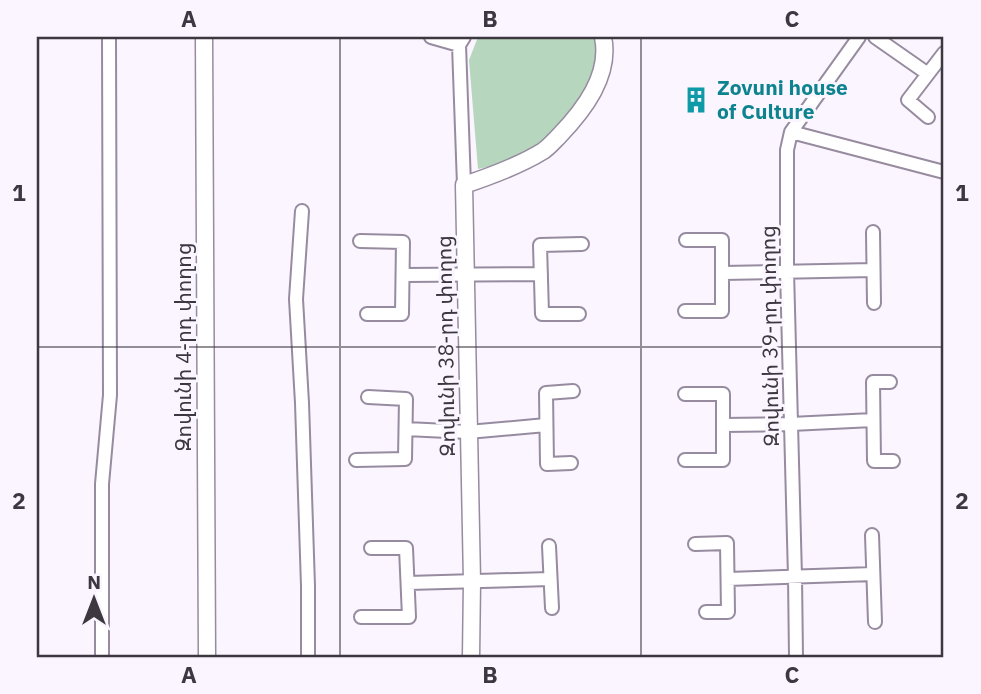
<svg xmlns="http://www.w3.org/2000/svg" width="981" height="694" viewBox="0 0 981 694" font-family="'IBM Plex Sans','Noto Sans Armenian',sans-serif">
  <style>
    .green { fill: #b6d6be }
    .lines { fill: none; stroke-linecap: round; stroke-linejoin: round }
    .minor-casing { stroke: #978ba0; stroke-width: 16 }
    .tertiary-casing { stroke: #978ba0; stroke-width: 19 }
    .minor { stroke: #fff; stroke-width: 12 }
    .tertiary { stroke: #fff; stroke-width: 16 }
    .grid { fill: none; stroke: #3d3740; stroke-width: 2; stroke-opacity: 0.55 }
    .labels { text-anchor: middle; stroke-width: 6; stroke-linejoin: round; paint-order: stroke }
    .culture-label { font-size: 21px; font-weight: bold; fill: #0d838f; stroke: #faf5fe; text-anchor: start }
    .street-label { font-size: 21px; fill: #3d3740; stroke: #faf5fe }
    .neatline { fill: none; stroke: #3d3740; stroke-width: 2.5 }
    .grid-label { font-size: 23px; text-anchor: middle; font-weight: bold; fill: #3d3740 }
  </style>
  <rect width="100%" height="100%" fill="#faf5fe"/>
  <path class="green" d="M478 37H597L595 72 586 93 550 138 510 162 478 169 469 60Z"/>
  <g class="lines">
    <g class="minor-casing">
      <path id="minor" d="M431 37 459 45
        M875 37 928 74
        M928 117 908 100 944 53
        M791 132 944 172
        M464 185 459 45 464 37
        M302 211 296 299 302 403 308 586V657
        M873 232 874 303
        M360 241 403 242 402 314H367
        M723 273 873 270
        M403 275 541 274
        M685 311H722V240H686
        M579 314H542L540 245 582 244
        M890 382H873L874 461H893
        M723 425 791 424 873 420
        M406 429 468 432 546 425
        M356 460 405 459 406 399 368 397
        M685 460H723V394H685
        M571 463 547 464 546 393 573 391
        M872 535 875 622
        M695 544 727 543 728 612H706
        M549 546 552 608
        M728 579 873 574
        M408 583 550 579
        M361 617H409L406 548H371
        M102 657V484L110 395 109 37
        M796 657 795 577 787 271V150L791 132 859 37"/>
    </g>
    <g class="tertiary-casing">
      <path id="tertiary" d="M204 37 207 657
        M471 657 472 581 464 185C491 176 519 166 543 151 549 147 554 141 559 136 584 110 611 75 603 37"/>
    </g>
    <use href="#minor" class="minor"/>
    <use href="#tertiary" class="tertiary"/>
  </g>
  <path class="grid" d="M340 37V657M641 37V657M37 347H944"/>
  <defs>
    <g id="building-bare" transform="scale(2.1)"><path d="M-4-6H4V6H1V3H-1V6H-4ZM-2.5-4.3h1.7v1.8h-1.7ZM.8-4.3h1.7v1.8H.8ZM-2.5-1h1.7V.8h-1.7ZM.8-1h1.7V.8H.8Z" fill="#0f9aa8" stroke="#faf5fe" stroke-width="2.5" paint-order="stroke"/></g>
  </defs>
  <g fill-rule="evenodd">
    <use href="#building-bare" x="696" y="100"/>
  </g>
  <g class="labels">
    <g class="culture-label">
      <text x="717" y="95">Zovuni house<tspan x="717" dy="24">of Culture</tspan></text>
    </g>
    <g class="street-label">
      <text transform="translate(770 336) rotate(-91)" y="7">Զովունի 39-րդ փողոց</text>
      <text transform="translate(446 346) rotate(-91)" y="7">Զովունի 38-րդ փողոց</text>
      <text transform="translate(184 347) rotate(-90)" y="7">Զովունի 4-րդ փողոց</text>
    </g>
  </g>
  <rect width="981" height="694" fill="none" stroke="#faf5fe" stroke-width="77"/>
  <g transform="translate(94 599)" stroke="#faf5fe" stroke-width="5" paint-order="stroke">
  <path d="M0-5L12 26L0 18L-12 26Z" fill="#3d3740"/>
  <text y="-10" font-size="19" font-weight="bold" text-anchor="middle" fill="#3d3740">N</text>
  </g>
  <rect x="38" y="38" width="904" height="618" class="neatline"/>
  <g class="grid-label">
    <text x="189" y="27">A</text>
    <text x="490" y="27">B</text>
    <text x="792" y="27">C</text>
    <text x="19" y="201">1</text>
    <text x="962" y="201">1</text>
    <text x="19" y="509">2</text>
    <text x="962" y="509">2</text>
    <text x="189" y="683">A</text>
    <text x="490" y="683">B</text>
    <text x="792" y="683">C</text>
  </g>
</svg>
